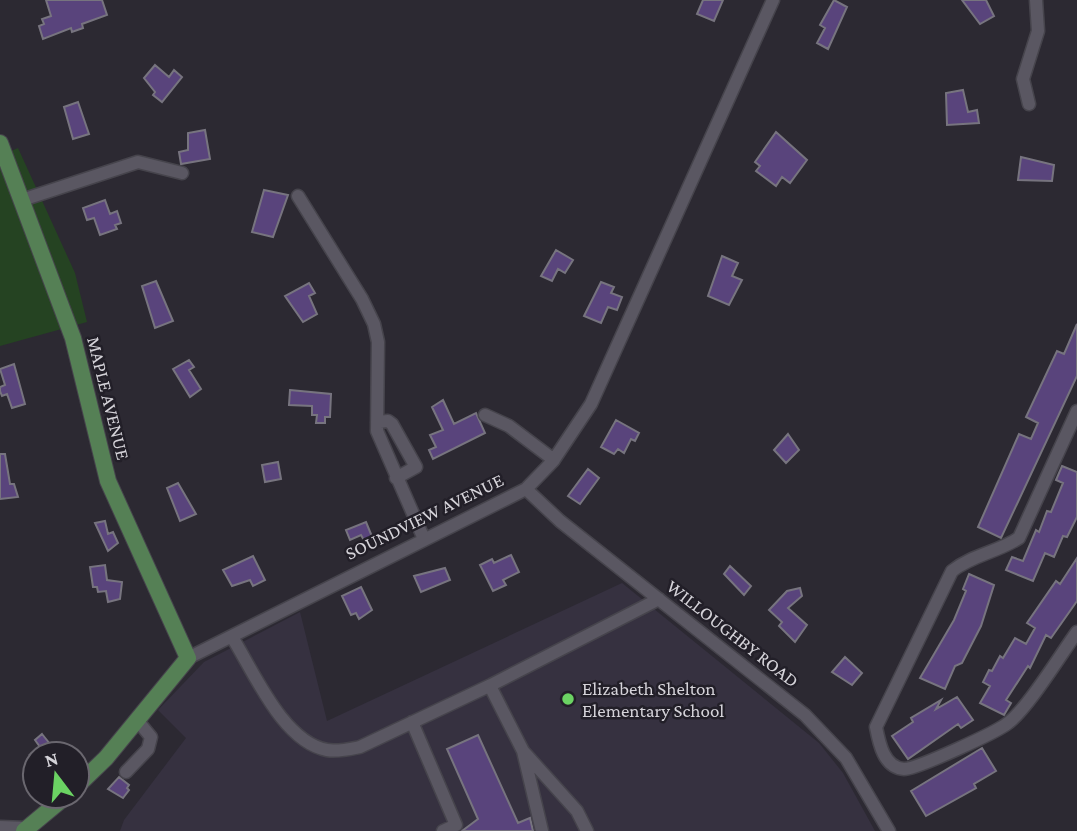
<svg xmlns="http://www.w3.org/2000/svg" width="1077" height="831" viewBox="0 0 1077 831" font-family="'Crimson Pro',serif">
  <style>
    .built { fill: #363140 }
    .green { fill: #254322 }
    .building { fill: #59447c; stroke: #77747f; stroke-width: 2 }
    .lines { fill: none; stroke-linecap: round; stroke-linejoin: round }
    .minor-casing { stroke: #46444c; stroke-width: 15 }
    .major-casing { stroke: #46444c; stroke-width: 18 }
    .minor { stroke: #5a5762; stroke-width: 12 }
    .major { stroke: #558055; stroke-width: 16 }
    .poi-dot { fill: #6bd363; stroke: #221f28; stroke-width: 2.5 }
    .labels { text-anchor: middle; stroke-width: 5; stroke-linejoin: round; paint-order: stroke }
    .street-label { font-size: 19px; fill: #d5d3d9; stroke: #221f28 }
    .poi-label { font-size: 19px; fill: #d5d3d9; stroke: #221f28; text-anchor: start }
  </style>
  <rect width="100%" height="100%" fill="#2c2932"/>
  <path class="built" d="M622 583 819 743 843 773 875 831H120L124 820 186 738 158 710 204 662 300 612 327 721Z"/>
  <path class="green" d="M18 148 75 273 87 322 0 346V156Z"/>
  <path class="building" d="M46 0H102L107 15 82 24 83 28 72 32 71 28 43 39 39 26 44 24 42 19 51 16Z
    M703 0H723L714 21 697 14Z
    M834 0 847 7 828 49 817 43 825 28 820 25Z
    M962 0H986L994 16 980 24Z
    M155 65 169 77 174 70 182 77 162 102 153 95 155 92 144 78Z
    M963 90 968 112 977 110 979 123 947 125 946 93Z
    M78 102 89 134 73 139 64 107Z
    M205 130 210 159 181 164 179 152 188 150V133Z
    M776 132 807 160 790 183 782 177 776 186 756 171 760 166 755 162Z
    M1021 157 1054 165 1052 181 1018 180Z
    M264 190 288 195 273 237 252 232Z
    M105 200 110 214 117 211 121 223 115 225 117 229 100 235 94 218 87 220 83 208Z
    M556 250 573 260 565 273 558 269 552 281 541 276Z
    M722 256 738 263 732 276 742 280 729 305 708 296Z
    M156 281 173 321 155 328 142 286Z
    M601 282 614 287 611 293 622 297 617 310 608 307 601 323 584 316Z
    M309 283 315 293 309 296 317 314 303 322 285 296Z
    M1077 324V376L1001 538 978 527 1019 434 1031 439 1038 423 1026 417 1057 351 1064 354Z
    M189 360 194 367 189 370 201 389 190 397 173 369Z
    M14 364 25 404 12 408 7 394 2 396 0 391V387L5 385 0 369Z
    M290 390 331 394 330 417H325V423H316L317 415H312V406L289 405Z
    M443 400 454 424 476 413 485 433 433 459 429 450 436 447 430 435 443 430 432 407Z
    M616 420 639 433 635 441 631 439 624 453 618 449 614 454 601 447Z
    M788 434 799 450 786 463 774 450Z
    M0 454H5L10 484H14L18 497 0 499Z
    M278 462 281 479 265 482 262 465Z
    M1062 466 1077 472V517L1067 537 1063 536 1054 557 1045 553 1033 581 1006 570 1012 557 1023 561 1036 530 1039 532 1047 511 1051 512 1063 483 1056 480Z
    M588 469 599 478 580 504 568 496Z
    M178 483 196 514 180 521 167 488Z
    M105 521 108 534 113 532 118 543 108 551 95 523Z
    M366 522 373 539 365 542 361 535 350 540 346 530Z
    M511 555 519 572 503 580 506 585 493 591 480 565 492 559 494 563Z
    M253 556 265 580 253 586 250 580 232 586 223 570Z
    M1077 558V601L1051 638 1046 635 1030 668 1028 666 1006 700 1011 703 1004 715 980 703 990 686 983 682 989 670 992 671 1000 656 1003 658 1015 638 1026 644 1035 628 1027 623 1056 581 1060 584Z
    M105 565 107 580 122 582 120 599 108 602 106 591 98 592 97 587H93L90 567Z
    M730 566 751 586 744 595 724 574Z
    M445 568 450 580 421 592 414 576Z
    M969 574 994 585 981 626 962 663 955 666 945 689 920 678 954 620 966 591 963 589Z
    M361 587 372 610 359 619 356 613 351 615 342 596Z
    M800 588 802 596 788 608 807 625 795 642 779 626 782 622 769 610 787 591Z
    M845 657 862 673 852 685 832 672Z
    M957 697 973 720 961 728 958 724 908 759 892 736 913 722 911 718 941 700 936 709Z
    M42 734 58 754H31L40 747 35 740Z
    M478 735 518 823 530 818 533 831H462L478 819 447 749Z
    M982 748 996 771 974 784 976 788 926 816 911 791Z
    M119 777 129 785 127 788 129 790 123 798 108 789Z"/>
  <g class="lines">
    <g class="minor-casing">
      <path id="minor" d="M1029 104 1023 79 1038 31 1036 0
        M298 196 362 299 374 324 378 342 377 431 424 539
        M22 200 138 162 182 173
        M1077 411 1019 538C998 552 972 555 952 571L876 727C879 743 884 768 904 769 917 769 997 732 1008 723 1028 708 1061 654 1077 632
        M485 415 509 426 554 460
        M377 422 388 421 392 424 416 467 396 478
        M526 489 560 521 805 715 846 758 889 831
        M232 637C254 672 283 742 327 750 337 752 350 749 360 747L491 685 659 599
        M188 658 526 489 553 461 591 404 773 0
        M490 686 523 751 542 831
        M412 722 456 825 443 831
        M523 751 577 811 587 831
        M126 772 148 749 151 737 137 720
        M0 827 26 828"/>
    </g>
    <g class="major-casing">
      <path id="major" d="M0 143 73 338 108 481 188 658 106 758 77 786
        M24 831 66 796"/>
    </g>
    <use href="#minor" class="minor"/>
    <use href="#major" class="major"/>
  </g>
  <circle class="poi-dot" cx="568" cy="699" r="7"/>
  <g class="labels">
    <g class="street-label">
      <text transform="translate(109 398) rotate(76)" y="7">MAPLE AVENUE</text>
      <text transform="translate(424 516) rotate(-26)" y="7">SOUNDVIEW AVENUE</text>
      <text transform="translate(733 633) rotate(38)" y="7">WILLOUGHBY ROAD</text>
    </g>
    <g class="poi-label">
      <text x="582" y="695">Elizabeth Shelton<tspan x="582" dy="22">Elementary School</tspan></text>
    </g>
  </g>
  <g transform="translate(56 775) rotate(344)"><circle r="33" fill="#221f28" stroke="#6a676f" stroke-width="2"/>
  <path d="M0-5L12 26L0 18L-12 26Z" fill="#6bd363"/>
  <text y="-10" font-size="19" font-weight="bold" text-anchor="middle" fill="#d5d3d9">N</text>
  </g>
</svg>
